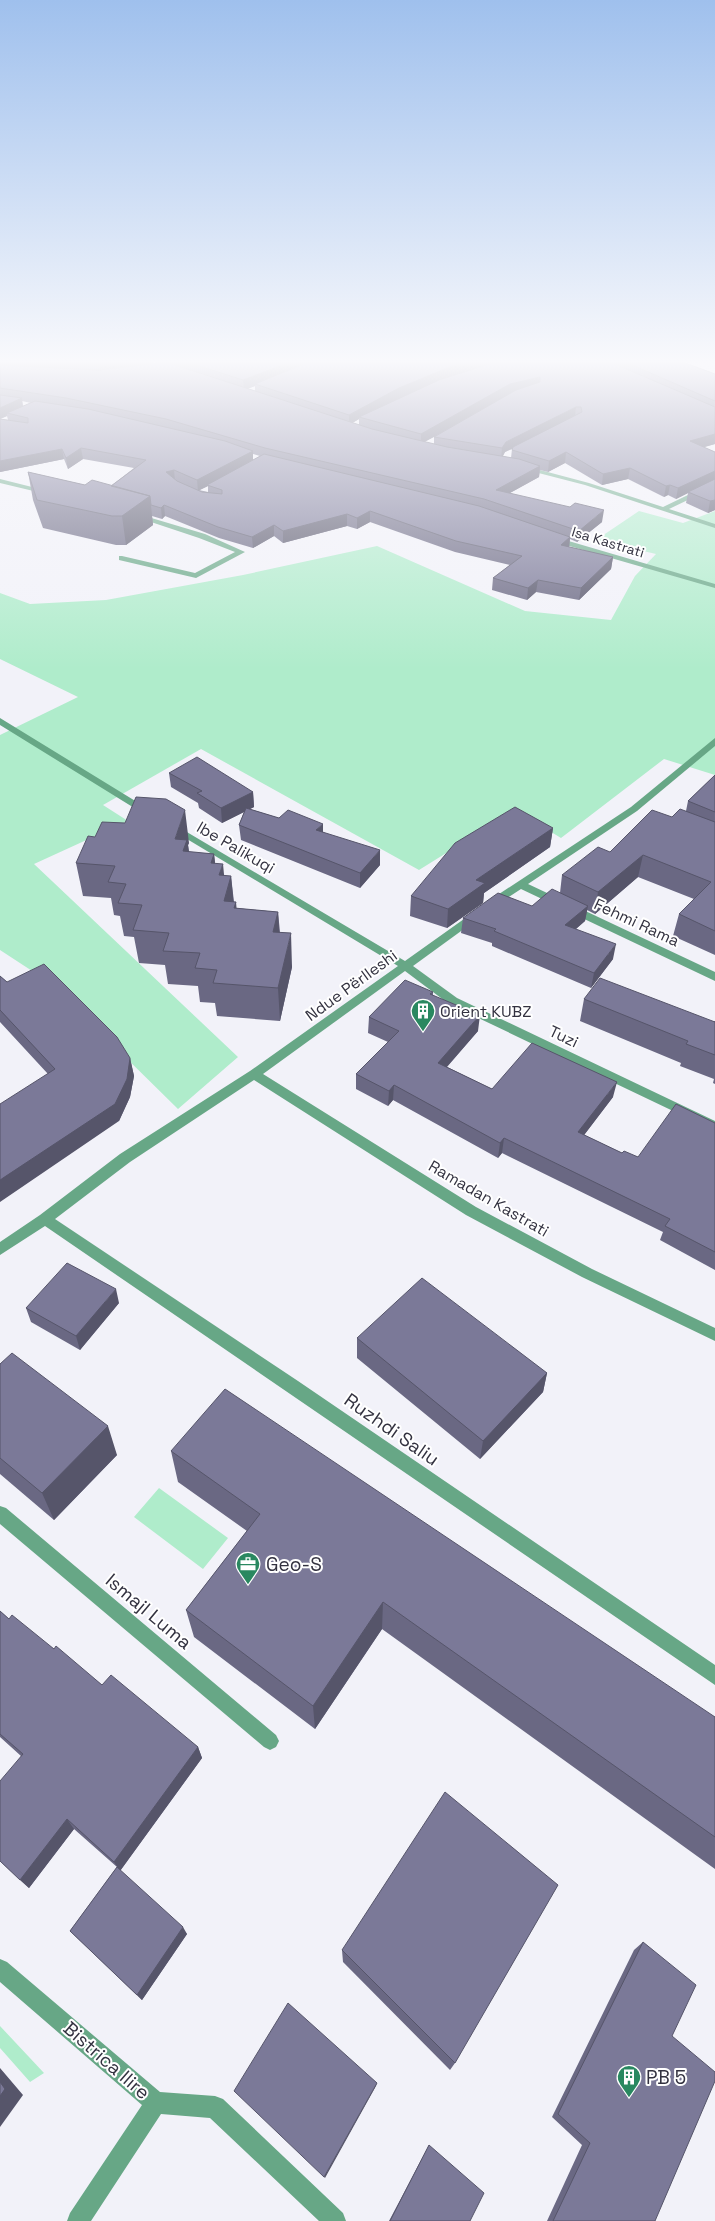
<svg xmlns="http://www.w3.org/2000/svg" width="715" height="2221" viewBox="0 0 715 2221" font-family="'Space Grotesk',sans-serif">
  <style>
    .green { fill: #afeccb }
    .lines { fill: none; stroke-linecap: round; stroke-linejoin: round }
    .minor { fill: #67a786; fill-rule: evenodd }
    .wall { fill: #6a6883; fill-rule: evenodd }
    .shaded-wall { fill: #56556a }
    .building { fill: #7b7998; stroke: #56556a }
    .labels { text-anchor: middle; stroke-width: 4; stroke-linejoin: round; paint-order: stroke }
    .far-street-label { font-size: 14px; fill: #333240; stroke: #fff }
    .street-label { font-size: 16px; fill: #333240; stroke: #fff }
    .poi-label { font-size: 16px; fill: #333240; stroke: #fff; text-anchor: start }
    .near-street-label { font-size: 19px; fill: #333240; stroke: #fff }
    .near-poi-label { font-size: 19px; fill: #333240; stroke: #fff; text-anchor: start }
  </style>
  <rect width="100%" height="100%" fill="#f2f2f9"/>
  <path class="green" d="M639 511 683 523 715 511V775L664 759 561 838 515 810 419 870 201 749 103 805 128 821 34 864 238 1057 178 1109 49 982 0 950V735L78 697 0 659V593L30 604 106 600 243 575 377 546 525 611 611 620 635 576 656 554 596 540Z
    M159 1488 228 1538 203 1569 134 1517Z
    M0 2026 44 2073 30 2082 0 2048Z"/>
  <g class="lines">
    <path class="minor" d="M525 466 589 483 663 507 715 482V487L669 509 715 524V528L585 485 523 469 522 468Z
      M0 479 48 491 49 492 46 494 0 483Z
      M138 514 205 534 245 552 196 578 119 560V556H122L195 573 235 552 199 538 136 517V515Z
      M555 537 715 584V588L552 541 551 539Z
      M0 718 150 810 152 812 150 814H144L0 725Z
      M715 738V746L637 811 528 884 715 972V981L521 889 495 906H487V902L631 807Z
      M175 825 405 961 471 914H479L480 916 479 918 413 966 457 998 715 1121V1131L449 1004 405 971 263 1074 476 1207 592 1269 715 1328V1341L582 1277 466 1215 254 1080 130 1162 55 1219 298 1381 715 1665V1685L45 1226 0 1255V1242L40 1215 120 1154 250 1071 398 966 172 830 170 828Z
      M0 1506 6 1508 276 1735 279 1741 276 1747 270 1750 264 1747 0 1524Z
      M0 1959 7 1962 160 2092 215 2096 223 2099 343 2213 346 2221H319L210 2118 161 2114 91 2221H67L70 2213 142 2105 0 1982Z"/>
  </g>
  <path class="wall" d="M0 358H672L715 374V444L703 447 715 452V510L708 513 686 503 688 493 676 499 668 495 664 497 628 479 602 485 565 463 548 472 540 470 539 477 510 493 602 522 577 542 570 539 569 547 613 557 611 569 579 600 536 592 527 600 492 590 493 578 510 565 455 552 370 522 357 529 347 526 283 543 274 536 253 548 219 538 165 516 162 519 152 516 153 525 126 545H116L43 528 33 500 28 472 85 485 111 486 134 468 83 459 68 469 64 459 0 472ZM152 360 161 363 152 364ZM255 386V391L247 389ZM22 401 31 403 23 406ZM7 416 8 420 0 419ZM359 419V425L352 423ZM434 437V444L424 442ZM512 449 511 458 503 456 505 452ZM253 454 260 456 253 460ZM208 486V492L199 490Z
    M169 773 253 792 254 807 250 809 323 832 380 865 360 888 241 840 239 825 244 812 222 823 199 808 198 803 171 787Z
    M715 775V955L673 936 679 914 694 899 638 877 595 914 587 910 585 921 576 929 613 959 591 988 492 946V943L461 933 463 918 532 906 560 893 562 875 610 852 672 817 686 811 688 801Z
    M553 828 550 847 484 893 483 903 447 928 410 916 411 896Z
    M189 843 188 845 189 852 214 854 215 864 224 876H231L234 902H236V908L278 912 280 932 292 967 280 1021 217 1016 215 1003 200 1002 198 986 168 984 165 965 139 963 134 937 124 936 120 916 114 915 111 898 83 896 76 863Z
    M0 976 7 982 130 1058 134 1076 130 1097 119 1121 48 1074 0 1022Z
    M433 992V995L478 1031 447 1067 492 1089 613 1097 584 1135 622 1153 638 1157 715 1123V1270L660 1240 663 1232 502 1153 498 1158 393 1100 388 1106 356 1089V1074L388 1042 368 1033 369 1017Z
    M584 999 715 1022V1021V1084L713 1083 714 1079 680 1066 681 1063 580 1021Z
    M119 1303 80 1350 31 1322 26 1308Z
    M357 1338 547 1373 543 1392 480 1459 357 1358Z
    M0 1364 117 1455 54 1520 0 1474Z
    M171 1451 715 1717V1869L382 1629 315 1729 194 1637 186 1610 247 1531 178 1482Z
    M0 1611 9 1619 54 1649 102 1685 198 1747 202 1758 120 1871 187 1934 142 2000 70 1931 117 1867 74 1829 29 1888 0 1861 21 1756 0 1737Z
    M643 1942 672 2036 655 2221H547L582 2145 552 2117 634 1950Z
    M342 1950 455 2063 450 2070 343 1962Z
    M429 2145 470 2221H389L428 2147Z"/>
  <path class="shaded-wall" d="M152 358 153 367 100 372 99 362Z
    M301 358H326L255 384V386L244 390 243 380Z
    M480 358H522L359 417V419L349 425V415L399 388 452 366Z
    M540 377 539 386 509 394 421 444V434L510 384Z
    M22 398 23 408 7 413V416L0 419V408Z
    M576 407 575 417 505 452 501 459 502 448 506 442Z
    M715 434V444L688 452 690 441Z
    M81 448 83 459 68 469 66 458Z
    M62 449 64 459 0 472V461Z
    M253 451V461L207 485 208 486 198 491 197 480Z
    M566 452 565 463 548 472 549 461Z
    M540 466 539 477 495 501 496 490Z
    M630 468 628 479 602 485 603 474Z
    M174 470 175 481 166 472Z
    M715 471V480L688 492V493L676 499 678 488Z
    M670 485 668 495 664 497 666 486Z
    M150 496 153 525 126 545 122 516Z
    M715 500V510L708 513 710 501Z
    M164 505 165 516 162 519 161 508Z
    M604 510 602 522 577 542 579 531Z
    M370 511V522L357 529V518Z
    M347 514V526L283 543V531Z
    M274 525V536L253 548 252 537Z
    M570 537 569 549 561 545Z
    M613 557 611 569 579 600 581 588Z
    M538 580 536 592 527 600 528 588Z
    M253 792 254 807 222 823 221 808Z
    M185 810 189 843 188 845 192 873 175 839Z
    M323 824V839L316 830Z
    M553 828 550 847 484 893 483 903 447 928 448 909 476 880Z
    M380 850V865L360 888V873Z
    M214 854 218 887 211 863Z
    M643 855 638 877 595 914 598 892Z
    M223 864 226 895 231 876 234 907 236 902 239 935 228 934 219 875Z
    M588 906 585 921 563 940 565 925Z
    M278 912 280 945 273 932Z
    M291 933 292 967 280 1021 278 988Z
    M616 944 613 959 591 988 594 973Z
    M480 1015 478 1031 437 1078 438 1063Z
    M130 1058 134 1076 130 1097 119 1121 0 1202V1180Z
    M617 1082 613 1097 575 1147 578 1132Z
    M394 1085 393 1100 388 1106 389 1091Z
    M504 1138 502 1153 498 1158 500 1143Z
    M116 1289 119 1303 80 1350 76 1336Z
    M547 1373 543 1392 480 1459 483 1441Z
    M108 1426 117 1455 54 1520 42 1493Z
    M383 1602 382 1629 315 1729 313 1706Z
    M198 1747 202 1758 120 1871 114 1862Z
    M67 1819 74 1829 29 1888 20 1880Z
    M183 1927 187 1934 142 2000 137 1995Z
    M0 2068 23 2095 0 2127Z
    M377 2083 376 2086 325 2178 324 2177Z"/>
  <path class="building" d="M1 358H148L99 362Z
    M174 358H301L243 380Z
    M318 358H480L452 366 399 388 349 415 255 384Z
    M508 358H601L715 407V434L690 441 715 452V471L678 488 670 485 666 486 630 468 603 474 566 452 549 461 512 450 513 447 582 412 581 407H576L506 442 502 448 434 437 516 390 540 382V377L510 384 421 434 359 417 439 380Z
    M616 358H672L715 374V401Z
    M166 362 372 429 447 447 519 459 540 466 496 490 570 507 575 503 604 510 579 531 484 499 265 448 166 419 66 398 0 388V365L99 370Z
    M0 395 22 398 0 408Z
    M35 401 88 409 225 441 253 451 197 480 174 470 166 472 177 481 202 492 222 494V490L207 485 264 454 479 506 570 537 561 545 613 557 581 588 538 580 528 588 493 578 522 556 456 541 370 511 357 518 347 514 283 531 274 525 252 537 218 527 164 505 161 508 151 505 150 496 111 486 146 460 81 448 66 458 62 449 0 461V419L28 423V418L7 413Z
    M28 472 85 485 92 480 150 496 122 516H112L37 500Z
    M715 479V500L710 501 688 492Z
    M197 757 253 792 221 808 197 793 202 791 169 773Z
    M715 775V812L688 801Z
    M136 797 166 799 185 810 175 839 187 840 183 851 214 854 211 863 223 864 219 875 231 876 224 901 236 902 234 908 278 912 273 932 291 933 278 988 213 983 217 970 195 968 200 953 163 951 169 933 133 930 142 905 118 903 126 884 108 882 115 866 76 863 88 836 95 837 102 822 125 823Z
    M515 807 553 828 476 880 485 883 448 909 411 896 455 843Z
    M246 808 279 818 288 810 323 824 316 830 380 850 360 873 239 825Z
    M680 809 715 822V931L679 914 711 882 643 855 598 892 562 875 598 847 610 852 652 810 672 817Z
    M552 889 588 906 565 925 616 944 594 973 494 931 496 929 463 918 498 893 532 906Z
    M44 964 117 1037 130 1058 127 1079 115 1104 0 1180V1104L55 1069 0 1010V976L7 982Z
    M600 978 715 1022V1021V1055L686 1044 688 1041 584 999Z
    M405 980 433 992 430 994 480 1015 438 1063 492 1089 532 1043 617 1082 578 1132 622 1153 624 1151 638 1157 676 1104 715 1123V1252L665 1226 670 1219 504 1138 500 1143 394 1085 389 1091 356 1074 399 1031 369 1017Z
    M67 1263 116 1289 76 1336 26 1308Z
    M422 1278 547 1373 483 1441 357 1338Z
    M12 1353 108 1426 42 1493 0 1458V1364Z
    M225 1389 715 1717V1837L383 1602 313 1706 186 1610 260 1514 171 1451Z
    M0 1611 9 1619 12 1615 54 1649 56 1646 102 1685 111 1675 198 1747 114 1862 67 1819 20 1880 0 1861V1781L23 1754 0 1734Z
    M445 1792 558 1885 455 2063 342 1950Z
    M117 1867 183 1927 137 1995 70 1931Z
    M643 1942 696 1985 672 2036 715 2072V2081L655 2221H553L590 2143 558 2114Z
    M288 2003 377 2083 324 2177 234 2091Z
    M0 2082 5 2089 0 2096Z
    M429 2145 484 2193 470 2221H390Z"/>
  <linearGradient id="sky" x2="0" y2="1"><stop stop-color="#9fc0ed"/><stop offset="0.54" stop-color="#f9f9fc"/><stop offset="1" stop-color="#f9f9fc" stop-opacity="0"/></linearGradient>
  <rect width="715" height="669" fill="url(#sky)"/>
  <defs>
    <g id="building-pin" transform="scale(1.25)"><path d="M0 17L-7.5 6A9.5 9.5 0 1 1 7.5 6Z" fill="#298860" stroke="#fff"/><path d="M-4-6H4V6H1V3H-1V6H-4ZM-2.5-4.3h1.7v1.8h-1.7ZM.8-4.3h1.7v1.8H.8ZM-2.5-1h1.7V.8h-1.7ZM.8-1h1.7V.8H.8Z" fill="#fff"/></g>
    <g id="office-pin" transform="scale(1.25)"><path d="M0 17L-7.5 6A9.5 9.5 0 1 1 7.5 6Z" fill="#298860" stroke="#fff"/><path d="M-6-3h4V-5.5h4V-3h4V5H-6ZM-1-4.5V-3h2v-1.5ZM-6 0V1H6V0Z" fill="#fff"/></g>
  </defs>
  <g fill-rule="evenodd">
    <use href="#building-pin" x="423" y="1011"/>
    <use href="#office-pin" x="248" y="1564"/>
    <use href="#building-pin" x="629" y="2077"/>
  </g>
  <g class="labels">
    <g class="far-street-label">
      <text transform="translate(608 542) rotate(17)" y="5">Isa Kastrati</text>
    </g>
    <g class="street-label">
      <text transform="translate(236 847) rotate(30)" y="6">Ibe Palikuqi</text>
      <text transform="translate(637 922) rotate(25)" y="6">Fehmi Rama</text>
      <text transform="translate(351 985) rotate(-36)" y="6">Ndue Përlleshi</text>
      <text transform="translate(564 1036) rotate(25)" y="6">Tuzi</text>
      <text transform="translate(489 1198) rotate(30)" y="6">Ramadan Kastrati</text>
    </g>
    <g class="poi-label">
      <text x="440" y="1017">Orient KUBZ</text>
    </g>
    <g class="near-street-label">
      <text transform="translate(392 1429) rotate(35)" y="7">Ruzhdi Saliu</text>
      <text transform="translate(149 1611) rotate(40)" y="7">Ismajl Luma</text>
      <text transform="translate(107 2060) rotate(41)" y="7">Bistrica Ilire</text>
    </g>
    <g class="near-poi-label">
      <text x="266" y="1571">Geo-S</text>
      <text x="646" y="2084">PB 5</text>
    </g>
  </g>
</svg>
